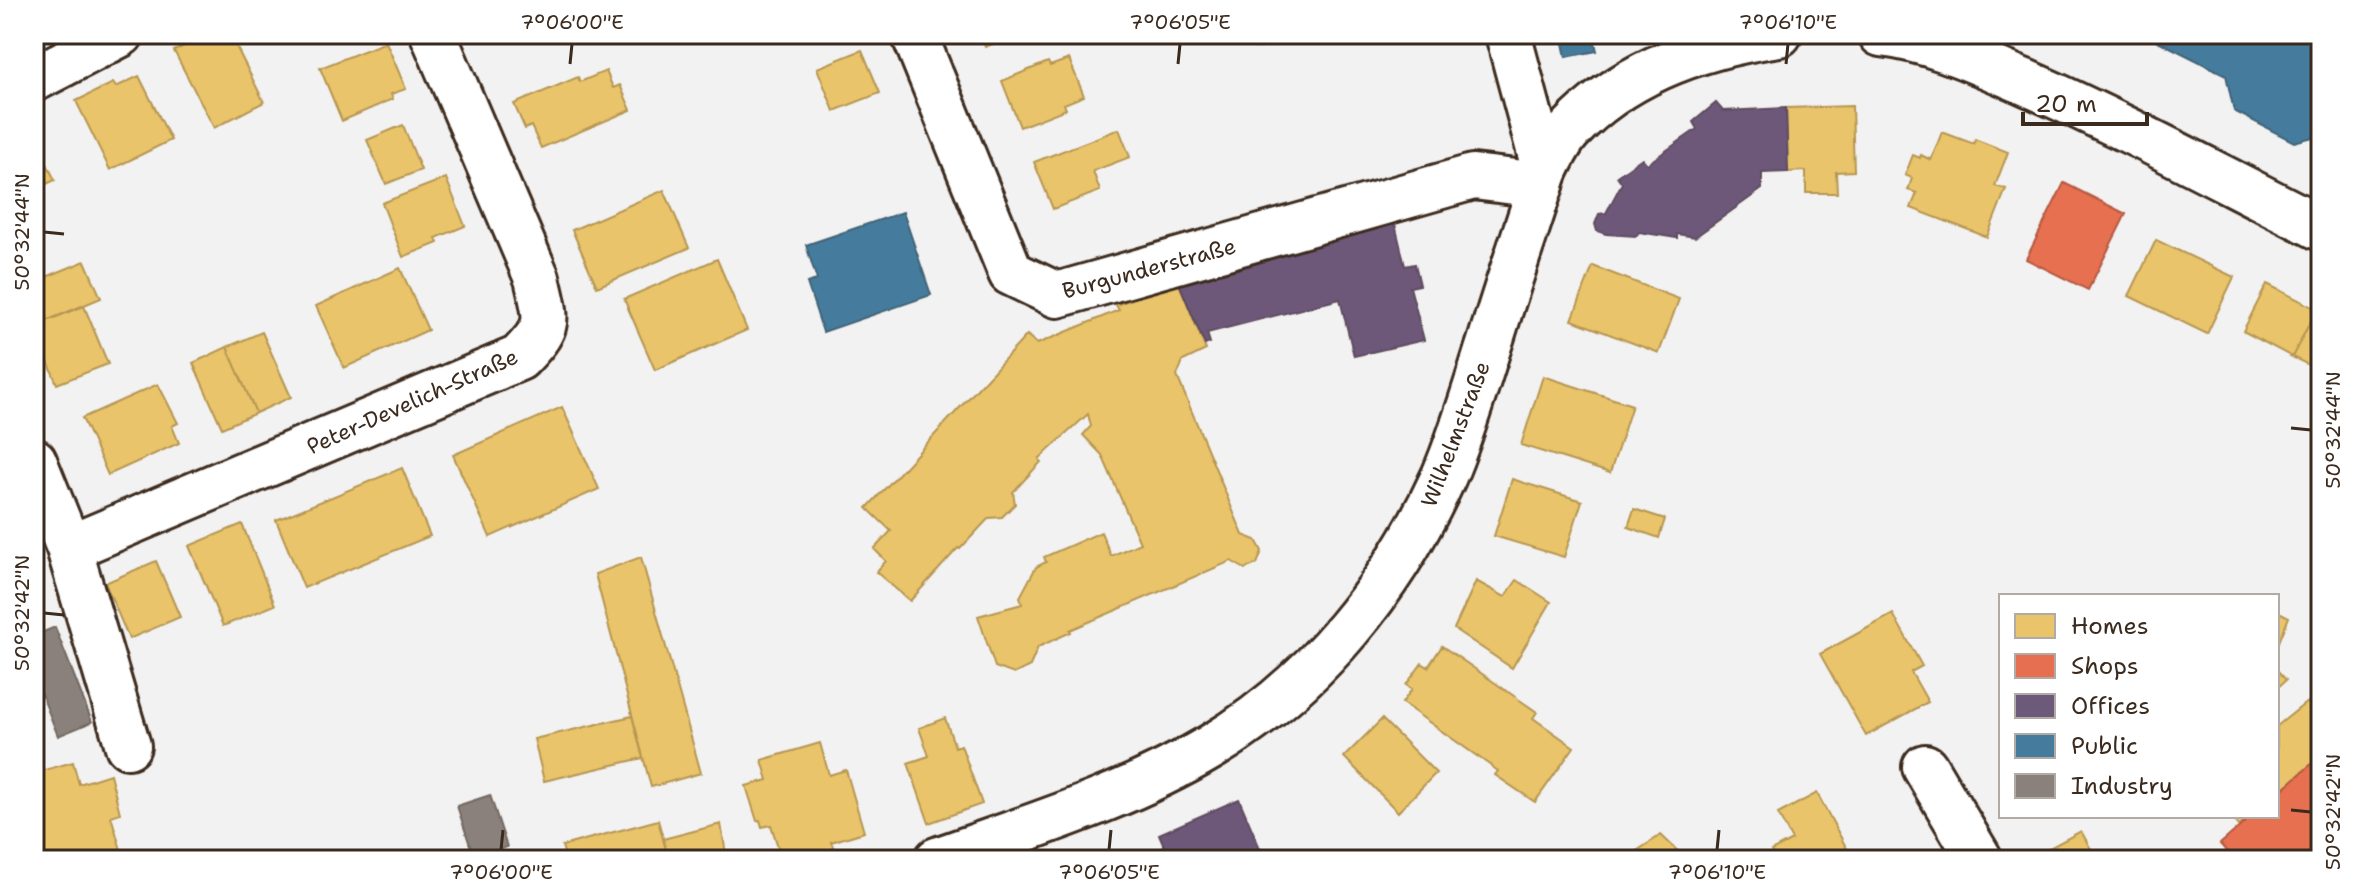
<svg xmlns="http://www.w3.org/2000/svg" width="2355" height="894" viewBox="0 0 2355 894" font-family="'Shantell Sans',sans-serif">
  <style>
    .water { fill: #b2aba7; stroke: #827770; stroke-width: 2 }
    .homes { fill: #e9c46a; stroke: #b59653; stroke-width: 2 }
    .shops { fill: #e76f51; stroke: #b35a42; stroke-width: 2 }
    .offices { fill: #6d597a; stroke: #5e4b5e; stroke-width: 2 }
    .public { fill: #457b9d; stroke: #426377; stroke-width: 2 }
    .industry { fill: #8a817c; stroke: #726760; stroke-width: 2 }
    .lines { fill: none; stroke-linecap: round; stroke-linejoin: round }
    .street-casing { stroke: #3b2a1e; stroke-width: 50 }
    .secondary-casing { stroke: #3b2a1e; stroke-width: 50 }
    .street { stroke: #fff; stroke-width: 44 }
    .secondary { stroke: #fff; stroke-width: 44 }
    .ticks { fill: none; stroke: #3b2a1e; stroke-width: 3 }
    .labels { text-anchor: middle; stroke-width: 8; stroke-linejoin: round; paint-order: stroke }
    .street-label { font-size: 22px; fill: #3b2a1e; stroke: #fff }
    .neatline { fill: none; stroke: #3b2a1e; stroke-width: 3 }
    .ticks-label { font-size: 20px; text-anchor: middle; fill: #3b2a1e }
  </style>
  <rect width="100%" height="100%" fill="#f3f2f2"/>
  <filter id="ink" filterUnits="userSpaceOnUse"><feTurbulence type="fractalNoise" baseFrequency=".0125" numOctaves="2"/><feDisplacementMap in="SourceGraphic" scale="16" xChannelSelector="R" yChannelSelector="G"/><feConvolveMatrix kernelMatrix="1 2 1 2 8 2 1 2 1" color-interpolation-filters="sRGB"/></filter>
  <g filter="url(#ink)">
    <path class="water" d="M1244 34H1304C1292 42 1261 52 1247 45Z"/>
    <path class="homes" d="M207 34H230L264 102 214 128 174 51Z
      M980 34H1018L985 47Z
      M1377 34H1417L1379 41Z
      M386 42 406 89 391 94 393 99 342 121 320 68Z
      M862 50 880 93 834 111 817 68Z
      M1069 59 1084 96 1064 104 1066 109 1020 127 1002 81 1048 62 1050 66Z
      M606 71 613 88 620 85 631 110 541 148 531 126 525 129 514 104 578 77 580 82Z
      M139 76 171 140 110 170 76 101 113 83 116 87Z
      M1852 106 1854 171 1836 172 1837 193H1806V171L1788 172 1786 108Z
      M403 125 421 170 386 184 367 140Z
      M1119 129 1130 157 1093 171 1100 191 1053 209 1034 162Z
      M1942 132 1974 144 1975 139 2008 152 1995 186 2006 189 1987 237 1911 208 1917 193 1908 190 1912 178 1905 175 1913 155 1920 158 1921 155 1931 160Z
      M34 138 55 180 34 190Z
      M446 178 465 226 436 238 438 243 403 257 382 203Z
      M664 190 689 248 597 287 572 230Z
      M2156 240 2234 277 2207 334 2129 296Z
      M717 259 747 330 655 370 624 299Z
      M85 261 101 298 34 326V282Z
      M1593 266 1679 299 1659 353 1572 320Z
      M400 268 428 330 344 368 316 306Z
      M1178 281 1206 350 1183 361 1177 376 1243 535 1256 540 1262 551 1257 564 1245 569 1231 561 1070 630 1071 632 1038 647 1030 666 1014 674 995 667 978 616 1022 604 1020 597 1036 567 1046 562 1044 557 1101 532 1111 556 1140 543 1102 455 1083 435 1091 426 1088 414 1039 459 1041 462 1013 492 1015 504 1002 517 989 518 960 549 958 548 910 601 876 572 886 561 874 549 891 531 867 508 1027 335 1037 344 1119 310 1116 305Z
      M2267 284 2317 309 2292 357 2243 331Z
      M84 306 108 364 57 384 34 326Z
      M2317 309 2321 312V371L2292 357Z
      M262 332 291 397 256 413 227 347Z
      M227 347 256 413 222 428 193 363Z
      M1543 376 1632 405 1610 473 1521 445Z
      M158 384 178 423 172 426 179 443 108 475 82 418Z
      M562 407 599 489 490 537 453 455Z
      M402 468 430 536 304 588 276 520Z
      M1512 479 1582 501 1564 557 1494 536Z
      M1634 509 1665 519 1659 538 1628 527Z
      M242 524 275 605 223 626 189 546Z
      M641 557 701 773 651 787 595 574Z
      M156 561 180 617 129 639 105 583Z
      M1517 580 1551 602 1512 668 1454 629 1476 581 1505 597Z
      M2277 611 2289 617 2277 647Z
      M1893 614 1922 666 1911 672 1928 702 1866 736 1820 654Z
      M1442 646 1537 712 1533 718 1574 747 1535 802 1495 775 1498 771 1402 703 1412 689 1406 685 1422 663 1428 667Z
      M2277 670 2286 680 2277 688Z
      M2307 702 2321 719V756L2277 794V726Z
      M632 716 643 758 544 781 534 739Z
      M945 718 955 747 961 745 982 804 929 823 908 763 929 756 919 728Z
      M1382 719 1436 773 1398 812 1344 757Z
      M820 743 829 775 846 770 864 832 831 842 834 849 797 860H782L771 825 762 827 760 820 757 821 746 786 768 780 762 760Z
      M73 762 79 784 110 774 120 813 111 816 124 860H34V773Z
      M1817 793 1853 860H1775L1771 851 1792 840 1778 814Z
      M2230 816H2252L2239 827Z
      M658 820 669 860H566L562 846Z
      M721 824 727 860H669L663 839Z
      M2081 831 2097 860H2027Z
      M1661 835 1687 860H1623Z
      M1113 853 1116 860H1095Z"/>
    <path class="shops" d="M2064 183 2126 214 2088 290 2026 259Z
      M2321 756V857L2318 860H2234L2220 844 2252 816H2277V794Z"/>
    <path class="offices" d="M1716 103 1723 111 1786 108 1788 172 1762 173V189L1695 237 1677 234V238L1639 232 1636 236 1606 234 1597 231 1595 224 1599 214 1606 213 1622 183 1617 176 1642 158 1647 164 1697 129 1693 122Z
      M1393 216 1405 266 1415 264 1420 285 1410 287 1424 340 1354 356 1340 299 1207 333 1210 343 1205 345 1178 281Z
      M1239 799 1265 860H1170L1159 834Z"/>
    <path class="public" d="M1561 34H1593L1597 51 1566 57Z
      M2144 34H2321V135L2294 142 2234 111 2226 75Z
      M903 212 931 295 823 332 807 283 817 280 806 245Z"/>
    <path class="industry" d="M55 627 92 722 58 736 34 675V636Z
      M490 795 507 847 474 857 457 806Z"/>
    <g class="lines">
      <g class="street-casing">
        <path id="street" d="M914 34 1011 273 1057 295 1473 177 1541 185
          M1508 34 1545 172
          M34 79 121 34
          M34 461 69 548 519 358C552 324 547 322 537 278L433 34
          M69 548 128 746
          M1925 767 1980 860"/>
      </g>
      <g class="secondary-casing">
        <path id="secondary" d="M1881 34C1932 40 1978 62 2025 82 2126 126 2223 179 2321 228
          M937 860C1029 827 1126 798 1211 747 1315 685 1394 586 1444 476 1463 432 1476 385 1491 339 1508 283 1527 228 1545 172 1552 157 1559 142 1570 130 1624 72 1703 45 1779 34"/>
      </g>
      <use href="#street" class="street"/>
      <use href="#secondary" class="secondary"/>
    </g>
  </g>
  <path class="ticks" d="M570 64 572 44M1178 64 1180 44M1786 64 1788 44M44 232 64 234M2291 428 2311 430M44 613 64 615M2291 810 2311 812M501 850 503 830M1109 850 1111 830M1717 850 1719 830"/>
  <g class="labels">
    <g class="street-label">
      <text transform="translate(1149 268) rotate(-15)" y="8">Burgunderstraße</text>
      <text transform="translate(412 401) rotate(-24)" y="8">Peter-Develich-Straße</text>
      <text transform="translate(1455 434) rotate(-69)" y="8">Wilhelmstraße</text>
    </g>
  </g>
  <rect width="2355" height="894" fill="none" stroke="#fff" stroke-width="88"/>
  <rect x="1999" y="594" width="280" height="224" fill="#ffffff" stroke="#b1aaa5" stroke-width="2"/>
  <rect x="2015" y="614" width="40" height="24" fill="#e9c46a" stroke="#b1aaa5" stroke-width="2"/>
  <text x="2071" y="634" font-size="24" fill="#3b2a1e">Homes</text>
  <rect x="2015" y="654" width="40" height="24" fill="#e76f51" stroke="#b1aaa5" stroke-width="2"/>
  <text x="2071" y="674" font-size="24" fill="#3b2a1e">Shops</text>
  <rect x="2015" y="694" width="40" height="24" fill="#6d597a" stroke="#b1aaa5" stroke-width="2"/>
  <text x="2071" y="714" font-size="24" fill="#3b2a1e">Offices</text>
  <rect x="2015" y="734" width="40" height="24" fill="#457b9d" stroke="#b1aaa5" stroke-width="2"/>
  <text x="2071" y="754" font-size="24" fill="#3b2a1e">Public</text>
  <rect x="2015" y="774" width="40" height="24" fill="#8a817c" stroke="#b1aaa5" stroke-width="2"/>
  <text x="2071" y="794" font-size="24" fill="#3b2a1e">Industry</text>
  <path d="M2023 112v12h124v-12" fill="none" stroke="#3b2a1e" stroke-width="4"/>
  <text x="2035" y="112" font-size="24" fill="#3b2a1e" stroke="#ffffff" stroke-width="6" paint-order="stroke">20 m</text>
  <rect x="44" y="44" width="2267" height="806" class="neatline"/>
  <g class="ticks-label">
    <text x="572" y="29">7°06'00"E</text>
    <text x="1180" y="29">7°06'05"E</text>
    <text x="1788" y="29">7°06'10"E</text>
    <text transform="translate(22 232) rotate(-90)" y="7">50°32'44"N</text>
    <text transform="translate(2333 430) rotate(-90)" y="7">50°32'44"N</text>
    <text transform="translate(22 613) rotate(-90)" y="7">50°32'42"N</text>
    <text transform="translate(2333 812) rotate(-90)" y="7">50°32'42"N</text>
    <text x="501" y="879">7°06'00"E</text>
    <text x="1109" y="879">7°06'05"E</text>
    <text x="1717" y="879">7°06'10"E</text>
  </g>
</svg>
